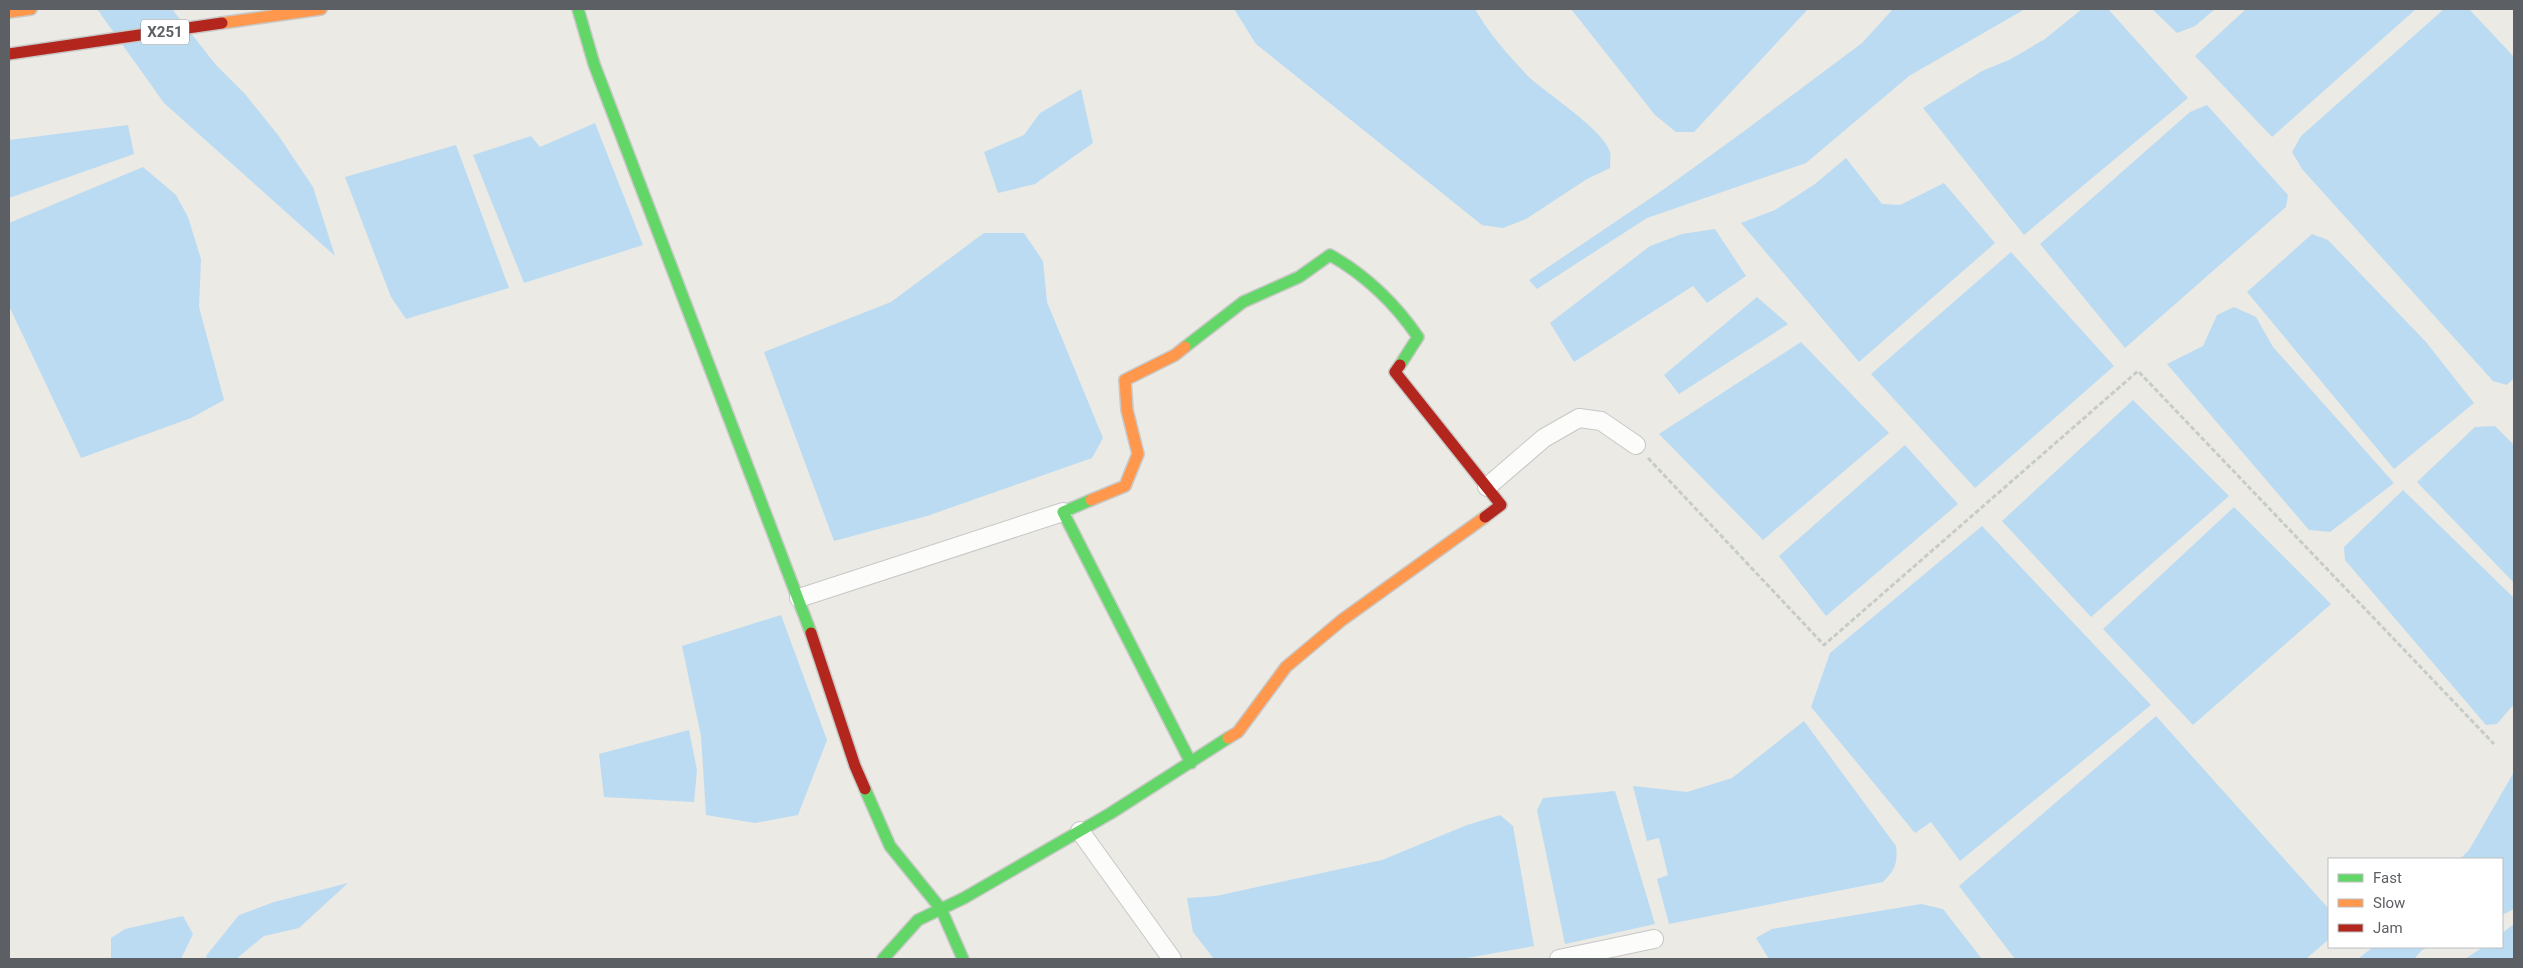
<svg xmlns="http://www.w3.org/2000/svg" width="2523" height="968" viewBox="0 0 2523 968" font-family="Roboto,sans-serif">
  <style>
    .water { fill: #bbdbf3 }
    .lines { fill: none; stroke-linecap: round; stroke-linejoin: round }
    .street-casing { stroke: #c7c7c6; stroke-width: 20 }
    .fast-casing { stroke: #c8c8c7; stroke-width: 14 }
    .slow-casing { stroke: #c8c8c7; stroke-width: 14 }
    .jam-casing { stroke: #c8c8c7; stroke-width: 14 }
    .path { stroke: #c7ccc9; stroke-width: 3; stroke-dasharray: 5 2.5; stroke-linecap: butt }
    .street { stroke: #fcfcfb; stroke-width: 18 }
    .fast { stroke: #63d668; stroke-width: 11 }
    .slow { stroke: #ff974d; stroke-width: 11 }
    .jam { stroke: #b3261e; stroke-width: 11 }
    .labels { text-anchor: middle; stroke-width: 4; stroke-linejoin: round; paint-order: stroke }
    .shield { fill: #fff; stroke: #8d8f92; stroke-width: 1 }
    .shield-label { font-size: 15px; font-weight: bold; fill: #5c5f63 }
  </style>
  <rect width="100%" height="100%" fill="#ebeae5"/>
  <path class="water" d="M97 9H172L216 65 245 94 278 135 313 187 335 256 164 103Z
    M1234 9H1475C1489 34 1509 56 1529 77 1547 94 1603 129 1610 152 1611 157 1610 163 1610 168L1587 179 1526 219 1503 228 1482 225 1256 44Z
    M1571 9H1808L1694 132H1676L1655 115Z
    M1893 9H2025L1909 76 1806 163 1647 218 1537 289 1529 280 1667 187 1747 129 1862 43Z
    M2082 9H2108L2188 98 2024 235 1923 108 1982 71 2009 60 2045 39Z
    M2152 9H2215L2195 26 2177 33Z
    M2246 9H2416L2272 137 2195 56Z
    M2444 9H2469L2514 57V378L2507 385 2493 381 2302 169 2292 152 2301 136Z
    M1081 89 1093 143 1035 184 998 193 984 152 1024 135 1040 113Z
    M2207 105 2288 195 2286 207 2125 348 2040 244 2190 112Z
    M595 123 643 245 524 283 473 155 531 136 540 147Z
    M128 125 134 154 9 198V140Z
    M456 145 509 288 406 319 391 297 345 177Z
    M1846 158 1882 204 1900 205 1944 183 1995 243 1859 362 1741 223 1775 210 1815 184Z
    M143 167 176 195 188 217 201 259 199 307 224 400 191 418 81 458 9 306V223Z
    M1715 229 1746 276 1707 303 1693 286 1574 362 1550 323 1650 246 1682 234Z
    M984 233H1024L1043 261 1047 302 1103 438 1092 458 927 516 834 541 764 352 891 302Z
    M2312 234 2328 240 2426 342 2474 403 2394 469 2247 292Z
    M2011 252 2114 366 1975 488 1871 374Z
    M1757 297 1788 324 1679 394 1664 375Z
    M2234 307 2256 317 2273 347 2394 483 2330 532 2309 530 2167 364 2203 346 2217 315Z
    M1801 342 1889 433 1763 540 1659 434Z
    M2133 400 2229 496 2091 617 2002 521Z
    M2495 426 2514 445V583L2417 482 2475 427Z
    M1905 445 1958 504 1826 616 1779 556Z
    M2403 490 2514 598V704L2497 724 2486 725 2345 560 2344 547Z
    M2234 507 2331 604 2193 725 2103 629Z
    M1982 526 2151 705 1960 861 1931 822 1915 833 1811 707 1830 653Z
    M781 615 827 740 798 815 755 823 706 815 701 736 682 646Z
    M2156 716 2329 909V939L2306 959H2015L1959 886Z
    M1804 721 1896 846C1898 863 1895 870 1883 882L1669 924 1657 879 1668 875 1659 838 1647 841 1633 786 1687 792 1732 778Z
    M689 730 697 770 694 802 604 797 599 754Z
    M2514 772V909L2502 915V859H2460L2469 850Z
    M1615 791 1655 924 1565 944 1537 810 1543 798Z
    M1500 815 1513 826 1534 946 1461 959H1214L1193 932 1187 898 1216 896 1382 860 1467 825Z
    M348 883 299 928 264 936 236 959H207L206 956 239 915 274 902Z
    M1921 904 1943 909 1982 959H1769L1756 938 1772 929Z
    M183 916 193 934 181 959H111V938L125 929Z
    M2514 924V959H2465L2483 947H2502V933Z
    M2373 947H2429L2422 950 2414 959H2358Z"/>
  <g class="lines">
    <g class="street-casing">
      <path id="street" d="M1487 487 1544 438 1579 418 1601 421 1636 445
        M799 598 1063 512
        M1080 831 1172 959
        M1559 959 1654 939"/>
    </g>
    <g class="fast-casing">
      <path id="fast" d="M578 9 594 64 811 633
        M1185 347 1243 302 1299 277 1330 255C1367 276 1394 302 1418 337L1400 365
        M1091 500 1063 512 1191 763
        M865 789 890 846 941 909 963 959
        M883 959 918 920 964 898 1111 813 1228 738"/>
    </g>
    <g class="slow-casing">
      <path id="slow" d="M9 12 31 9
        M222 23 321 9
        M1091 500 1125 486 1138 454 1127 410 1125 380 1175 355 1185 347
        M1228 738 1238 732 1286 667 1342 620 1485 517"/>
    </g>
    <g class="jam-casing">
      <path id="jam" d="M9 54 222 23
        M1400 365 1395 372 1501 505 1485 517
        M811 633 855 766 865 789"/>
    </g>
    <path class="path" d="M1648 458 1824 645 2138 371 2494 744"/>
    <use href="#street" class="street"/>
    <use href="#fast" class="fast"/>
    <use href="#slow" class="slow"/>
    <use href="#jam" class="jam"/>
  </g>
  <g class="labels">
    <rect class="shield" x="141" y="19.5" width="48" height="25" rx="4"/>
    <g class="shield-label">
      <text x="165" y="37">X251</text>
    </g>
  </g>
  <rect width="2523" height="968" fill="none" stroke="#5c5f63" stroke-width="20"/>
  <rect x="2328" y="858" width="175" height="90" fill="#ffffff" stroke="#bebfc1"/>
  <rect x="2338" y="874" width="25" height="8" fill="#63d668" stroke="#bebfc1"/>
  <text x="2373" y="883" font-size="15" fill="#5c5f63">Fast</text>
  <rect x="2338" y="899" width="25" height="8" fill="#ff974d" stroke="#bebfc1"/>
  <text x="2373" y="908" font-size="15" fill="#5c5f63">Slow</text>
  <rect x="2338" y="924" width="25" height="8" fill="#b3261e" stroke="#bebfc1"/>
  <text x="2373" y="933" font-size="15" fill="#5c5f63">Jam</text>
</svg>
